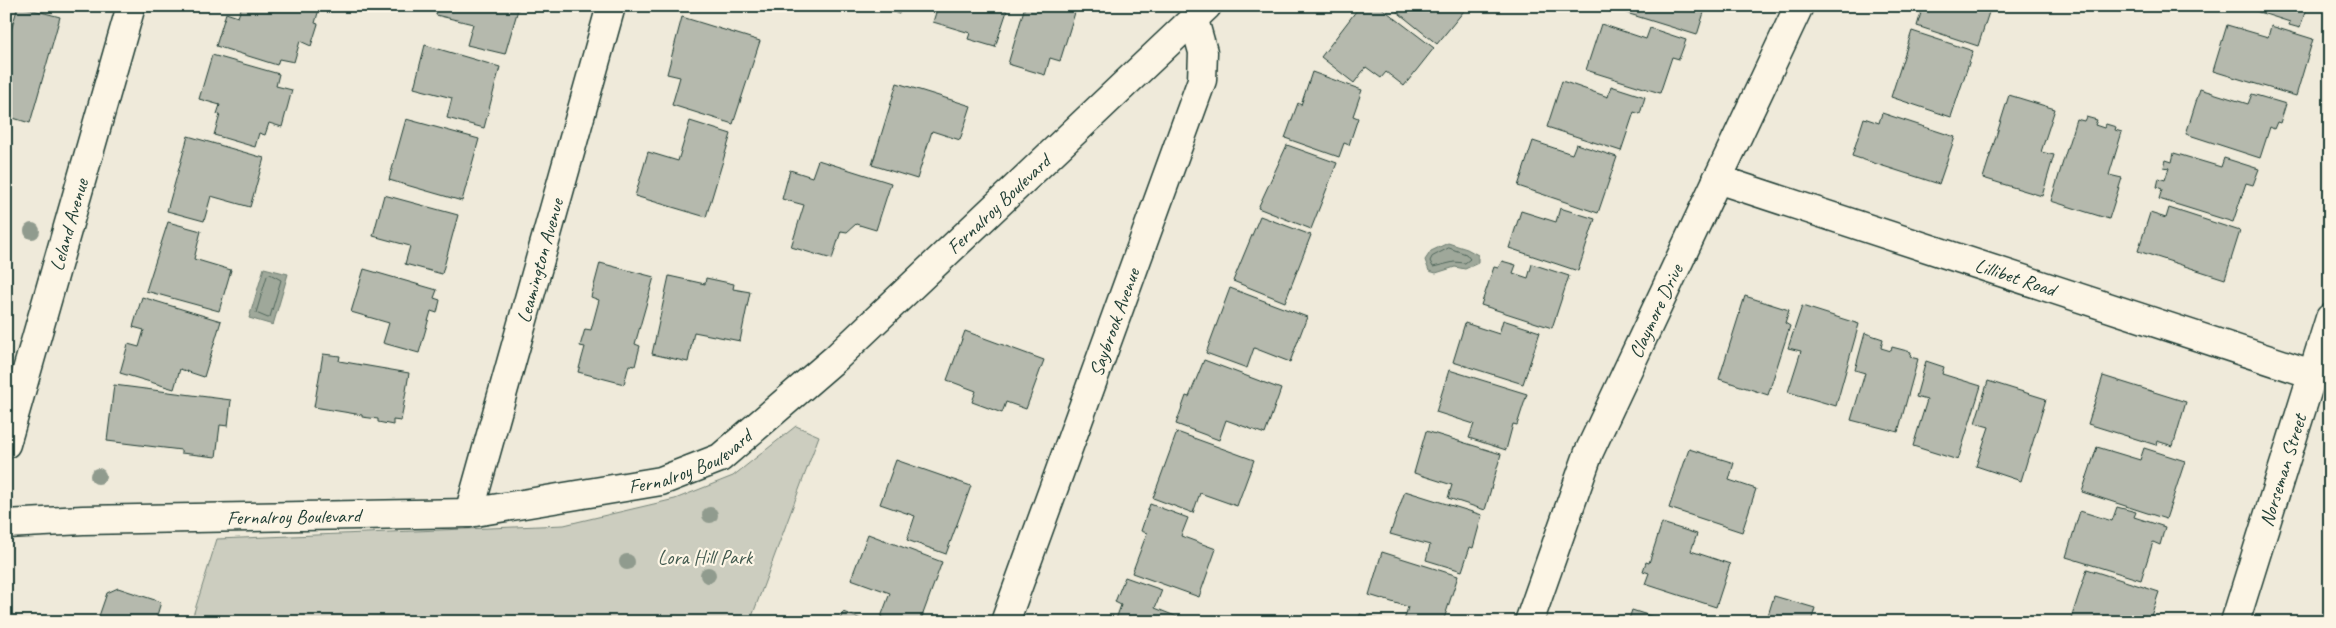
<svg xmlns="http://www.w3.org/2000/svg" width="2336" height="628" viewBox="0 0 2336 628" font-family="Caveat,sans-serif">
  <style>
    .green { fill: #cccdbf; stroke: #76857a }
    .water { fill: #9fa89a; stroke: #6c7d71 }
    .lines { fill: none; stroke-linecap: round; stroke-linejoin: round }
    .shore { stroke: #52685d; stroke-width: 1 }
    .building { fill: #b5b9ad; stroke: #1f3d34 }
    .street-casing { stroke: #1f3d34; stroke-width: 31 }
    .secondary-casing { stroke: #1f3d34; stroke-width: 31 }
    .street { stroke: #fcf5e5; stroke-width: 28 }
    .secondary { stroke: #fcf5e5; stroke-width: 28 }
    .tree { fill: #909b8e }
    .labels { text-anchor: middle; stroke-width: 4.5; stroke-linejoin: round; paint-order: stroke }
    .street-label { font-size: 20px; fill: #1f3d34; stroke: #fcf5e5 }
    .park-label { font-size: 20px; fill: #425a50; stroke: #fcf5e5 }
  </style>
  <rect width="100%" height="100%" fill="#efeada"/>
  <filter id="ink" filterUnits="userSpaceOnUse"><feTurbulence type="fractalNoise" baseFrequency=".02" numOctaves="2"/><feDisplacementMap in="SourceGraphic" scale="10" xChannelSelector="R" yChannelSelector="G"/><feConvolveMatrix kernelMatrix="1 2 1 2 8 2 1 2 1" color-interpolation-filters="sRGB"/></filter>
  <g filter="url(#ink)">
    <path class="green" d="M796 426 819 436 750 622H191L217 539 564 525 675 499 733 476Z"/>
    <path class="water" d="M1448 243 1467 249 1478 255V263L1465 269 1455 267 1436 273 1429 271 1425 260 1431 251Z
      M264 268 288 274 273 325 249 318Z"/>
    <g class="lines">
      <path class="shore" d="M1449 248 1466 254 1470 259 1465 263 1454 262 1433 267 1430 261 1432 257Z
        M270 274 281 280 270 317 268 318 256 313 267 276Z"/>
    </g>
    <path class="building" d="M18 6 60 17 30 123 6 116V48Z
      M242 6H320L315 23 318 24 311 46 300 41 294 62 279 59 277 65 216 46 226 13 238 17Z
      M438 6H519L505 54 467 45 473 24 436 15Z
      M875 6H901L899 14Z
      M938 6H993L1007 11 995 47 968 39 970 33 933 22Z
      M1025 6H1077L1060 61 1050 58 1045 75 1008 64Z
      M1360 6H1379L1434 48 1404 86 1386 72 1381 78 1366 67 1354 83 1321 57Z
      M1390 6H1468L1437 44Z
      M1625 6H1706L1697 35 1623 12Z
      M1923 6H1991L1978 46 1917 26Z
      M2240 6H2307L2300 28 2289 25 2290 22Z
      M682 17 760 41 733 124 672 105 680 77 667 74Z
      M1601 24 1646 39 1650 28 1686 40 1679 59 1672 57 1660 93 1586 70Z
      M2227 25 2268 37 2271 26 2313 39 2296 96 2213 71Z
      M1912 31 1973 51 1951 117 1891 97Z
      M425 45 500 67 484 128 447 118 452 98 414 88Z
      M212 55 279 74 276 86 292 90 282 127 269 123 265 135 259 133 255 147 214 135 220 115 217 114 220 105 199 99Z
      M1312 72 1362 90 1353 116 1358 118 1349 145 1344 143 1339 157 1285 138 1298 103 1301 105Z
      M1562 81 1608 97 1611 86 1645 97 1640 114 1634 112 1621 151 1547 127Z
      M897 83 971 106 960 140 932 131 917 179 872 165Z
      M2200 89 2248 104 2252 94 2286 104 2280 123 2277 122 2274 129 2270 127 2260 158 2186 134Z
      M2009 95 2055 109 2041 152 2054 155 2042 196 1983 178Z
      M1882 113 1955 137 1939 184 1852 156 1864 118 1879 123Z
      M2086 117 2097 120 2095 125 2104 128 2106 124 2116 127 2115 130 2122 132 2109 175 2122 178 2109 219 2051 201 2076 119 2084 121Z
      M406 119 479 139 462 201 389 180Z
      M690 121 731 134 706 217 635 196 648 152 678 161Z
      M188 136 264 158 250 207 211 196 204 221 167 211Z
      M1533 141 1572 154 1576 144 1617 157 1598 213 1518 186Z
      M1287 145 1337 163 1311 229 1258 208Z
      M2174 153 2221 167 2224 158 2259 169 2253 185 2246 183 2233 222 2159 199 2162 189 2157 187 2159 178 2165 180 2169 168 2164 167 2166 160 2172 162Z
      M818 160 891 183 876 230 856 224 847 232 841 231 832 259 791 247 804 205 782 199 790 170 812 177Z
      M384 195 458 215 442 274 405 264 410 246 373 236Z
      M1560 208 1595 219 1578 271 1509 248 1521 211 1556 222Z
      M2169 208 2240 231 2225 279 2138 251 2150 213 2166 218Z
      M1260 216 1311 235 1285 302 1233 281Z
      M168 222 201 231 194 259 231 270 219 311 146 291Z
      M1502 261 1516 265 1513 273 1528 278 1532 264 1569 276 1552 328 1481 305 1494 267 1498 268Z
      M600 263 654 277 635 344 640 346 635 366 629 365 624 384 578 372 585 347 580 346 585 329 591 330 599 300 591 297Z
      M364 269 437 290 434 298 440 300 437 313 431 311 419 353 383 343 389 323 351 312Z
      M669 276 705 284 706 278 734 284 733 289 750 292 740 341 694 332 688 362 652 354Z
      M1230 288 1307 317 1290 362 1254 348 1247 368 1206 353Z
      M1745 296 1789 310 1785 323 1790 326 1768 395 1719 379Z
      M142 297 221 321 204 377 180 369 174 389 120 373 128 344 139 347 144 330 133 327Z
      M1802 306 1859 324 1836 406 1788 392 1801 351 1788 348Z
      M1503 320 1540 332 1523 384 1453 362 1465 323 1499 334Z
      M965 331 1044 360 1026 409 1006 402 1002 413 972 402 976 391 947 380Z
      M1865 333 1883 339 1881 348 1891 351 1892 347 1911 352 1910 357 1918 359 1898 432 1851 420 1865 373 1855 370Z
      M323 354 340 356 339 361 409 373 401 421 393 420V425L378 422V419L362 417V415L314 407Z
      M1204 360 1281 389 1265 434 1226 420 1219 440 1176 424 1186 396 1189 397Z
      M1926 361 1944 367 1942 374 1981 386 1958 460 1913 446 1927 400 1916 397Z
      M1449 370 1527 394 1517 425 1513 424 1506 450 1469 438 1474 424 1436 412Z
      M2103 376 2186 402 2173 446 2157 441 2156 445 2088 424Z
      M1988 381 2046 399 2021 481 1976 466 1989 427 1975 423Z
      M114 385 231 400 228 426 220 425 216 457 181 453V450L107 441Z
      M1426 431 1501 454 1485 510 1448 498 1452 485 1414 473Z
      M1177 432 1254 460 1237 506 1200 493 1193 513 1153 498Z
      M2097 447 2140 460 2144 448 2185 461 2166 519 2082 492Z
      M1689 449 1734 463 1729 480 1756 489 1742 532 1669 508Z
      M896 460 971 486 946 554 907 540 915 516 880 504Z
      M1405 491 1482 515 1473 548 1470 547 1462 571 1426 560 1430 545 1390 534Z
      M1150 504 1188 518 1181 536 1216 549 1199 597 1132 573 1147 533 1141 531Z
      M2117 507 2136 512 2134 517 2165 527 2160 545 2153 542 2141 580 2066 557 2080 511 2112 521Z
      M1662 523 1697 534 1691 551 1730 564 1716 607 1645 584 1649 573 1643 571 1646 562 1649 563Z
      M868 534 942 562 920 622H894L881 617 890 593 851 579Z
      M1382 552 1458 576 1443 622 1404 621 1408 607 1369 595Z
      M2087 569 2159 592 2149 622H2070Z
      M1125 577 1162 590 1155 608 1190 622H1115L1121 605 1115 602Z
      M118 588 161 602 155 622H97L107 593Z
      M1774 596 1815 608 1811 622H1766Z
      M1632 610 1666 621 1667 618 1675 620 1674 622H1628Z
      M843 612 869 622H839Z
      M1360 614 1386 622H1358Z
      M1835 615 1856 622H1833Z"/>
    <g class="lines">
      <g class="street-casing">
        <g id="street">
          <path id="s1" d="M1717 179 2312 374"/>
          <path id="s2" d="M6 444 131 6"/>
          <path id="s3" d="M469 513 611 6"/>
          <path id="s4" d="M6 524 83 520 469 513 661 481 720 458 836 358 1207 6"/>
          <path id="s5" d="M1005 622 1202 80 1203 52 1194 20"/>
          <path id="s6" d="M1529 622 1589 452 1799 6"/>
        </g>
      </g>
      <g class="secondary-casing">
        <g id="secondary">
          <path id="s7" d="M2235 622 2330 318"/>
        </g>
      </g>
      <use href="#street" class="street"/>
      <use href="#secondary" class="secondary"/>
    </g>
    <g class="tree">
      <circle cx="32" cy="231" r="8"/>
      <circle cx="98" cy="476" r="8"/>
      <circle cx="710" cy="515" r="8"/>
      <circle cx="627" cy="562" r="8"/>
      <circle cx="708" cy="575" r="8"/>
    </g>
  </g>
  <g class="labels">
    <g class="street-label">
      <text dy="7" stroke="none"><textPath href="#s4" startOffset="1098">Fernalroy Boulevard</textPath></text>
      <text dy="7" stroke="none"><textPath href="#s2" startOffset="228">Leland Avenue</textPath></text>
      <text dy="7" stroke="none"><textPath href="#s3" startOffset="262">Leamington Avenue</textPath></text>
      <text dy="7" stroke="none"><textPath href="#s1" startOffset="314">Lillibet Road</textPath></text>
      <text dy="7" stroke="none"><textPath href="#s6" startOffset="336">Claymore Drive</textPath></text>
      <text dy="7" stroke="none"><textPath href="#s5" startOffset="319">Saybrook Avenue</textPath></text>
      <text dy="7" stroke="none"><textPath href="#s4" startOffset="692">Fernalroy Boulevard</textPath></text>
      <text dy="7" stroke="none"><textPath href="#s7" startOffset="159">Norseman Street</textPath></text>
      <text dy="7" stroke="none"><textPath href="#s4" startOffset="288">Fernalroy Boulevard</textPath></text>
    </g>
    <g class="park-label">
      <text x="705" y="564">Lora Hill Park</text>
    </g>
  </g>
  <rect width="2336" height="628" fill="none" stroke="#fcf5e5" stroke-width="25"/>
  <rect x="12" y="12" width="2311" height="603" fill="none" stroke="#1f3d34" stroke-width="2" filter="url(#ink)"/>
</svg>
